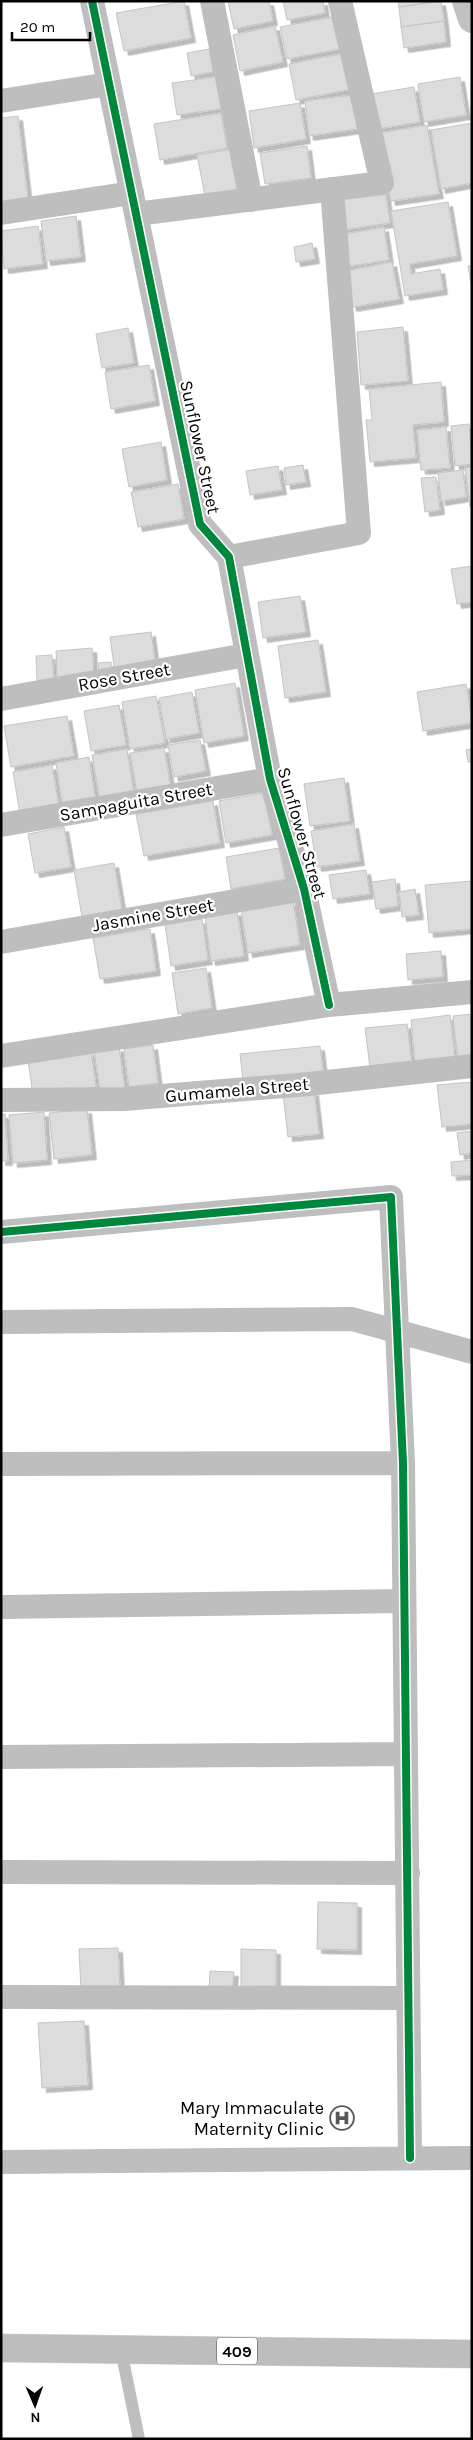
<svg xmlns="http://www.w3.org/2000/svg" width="473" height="2440" viewBox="0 0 473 2440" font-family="Karla,sans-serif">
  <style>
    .building { fill: #dcdcdc; stroke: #c5c5c5; filter: url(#shadow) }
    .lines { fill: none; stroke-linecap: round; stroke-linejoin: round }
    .primary-casing { stroke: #dbdbdb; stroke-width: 29 }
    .lane { stroke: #bebebe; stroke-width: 12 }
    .street { stroke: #bebebe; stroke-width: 24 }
    .secondary { stroke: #c1c1c1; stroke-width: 28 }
    .primary { stroke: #bdbdbd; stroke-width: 28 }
    .cycleway-casing { stroke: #fff; stroke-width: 11 }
    .cycleway { stroke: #00873e; stroke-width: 8 }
    .labels { text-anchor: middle; stroke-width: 4.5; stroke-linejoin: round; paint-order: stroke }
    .shield { fill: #fff; stroke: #4c4c4c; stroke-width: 1 }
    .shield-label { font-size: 16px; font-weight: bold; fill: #000 }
    .street-label { font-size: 18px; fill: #000; stroke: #fff }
    .poi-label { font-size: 18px; fill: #000; stroke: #fff; text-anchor: end }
  </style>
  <defs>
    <filter id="shadow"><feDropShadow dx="4.5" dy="4.5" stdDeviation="0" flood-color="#0004"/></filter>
  </defs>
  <rect width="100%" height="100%" fill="#fff"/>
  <path class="building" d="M184 1 191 38 124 51 116 13Z
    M228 1H269L273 21 234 29Z
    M283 1H323L325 13 287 20Z
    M398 1H438L399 7Z
    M441 1 444 21 401 27 399 7Z
    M333 17 340 49 287 59 280 27Z
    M444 21 446 42 404 48 401 27Z
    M275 26 283 62 240 71 233 35Z
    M209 49 213 72 191 76 187 53Z
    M345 53 352 89 296 100 289 64Z
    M222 76 227 108 177 115 172 83Z
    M460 77 466 115 424 122 418 84Z
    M414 87 420 122 377 129 371 94Z
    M353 95 357 129 309 136 305 101Z
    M300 103 306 139 254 148 249 111Z
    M221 113 227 148 160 160 154 124Z
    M18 116 28 200 1 204V118Z
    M472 123V183L441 189 431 130Z
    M427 125 439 194 391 201 380 133Z
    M307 146 311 178 265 184 260 153Z
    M233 149 240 190 205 196 197 155Z
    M385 189 390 223 343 230 338 196Z
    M448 202 457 256 410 264 411 274 440 269 443 290 405 296 391 211Z
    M76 216 81 257 46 261 41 221Z
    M38 226 43 264 4 269 1 231Z
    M384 227 389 260 345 267 340 235Z
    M312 243 315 259 296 262 294 247Z
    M392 262 399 299 352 307 345 271Z
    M472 265V289L468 266Z
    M403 327 408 381 361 385 357 332Z
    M128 328 134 363 102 368 96 334Z
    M149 365 155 401 111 409 105 372Z
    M441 382 444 422 413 425 416 458 370 462 366 420H372L369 389Z
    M469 424 472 464 455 466 451 426Z
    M446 427 450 468 421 470 417 430Z
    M161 442 167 480 129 487 122 449Z
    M303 465 306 482 286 485 284 468Z
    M278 466 282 490 250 495 246 471Z
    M472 467V507H470L465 468Z
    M463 470 466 497 441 501 438 473Z
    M436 477 440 510 425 512 421 478Z
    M178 484 184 519 138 527 131 492Z
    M472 566V602L457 604 451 569Z
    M300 596 306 632 263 638 258 602Z
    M151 632 156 669 115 673 110 637Z
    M318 640 326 692 285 698 278 646Z
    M92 648 94 677 57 680 56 651Z
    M52 655 54 680 37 681 36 656Z
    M111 662 112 677 99 678 98 663Z
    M235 683 244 736 204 743 195 690Z
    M466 684 472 723 423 731 417 692Z
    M192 692 199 733 166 739 159 698Z
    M156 696 165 743 130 749 122 702Z
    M119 705 126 745 91 751 84 711Z
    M67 716 74 756 11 767 4 726Z
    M200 740 206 771 174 777 168 745Z
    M164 748 171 788 137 793 130 753Z
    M127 749 134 795 100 801 92 755Z
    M472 749V762H468L466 750Z
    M89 757 95 797 62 802 56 763Z
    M52 765 59 807 20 814 13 772Z
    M344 778 350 821 310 826 304 784Z
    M264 793 272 835 226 843 219 801Z
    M213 801 220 843 144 856 136 814Z
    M354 824 360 861 317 867 311 831Z
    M64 827 71 867 35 873 28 834Z
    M279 848 285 879 231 889 226 857Z
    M114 863 122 910 82 917 74 870Z
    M366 870 370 894 333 899 329 875Z
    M395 879 398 906 376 909 372 882Z
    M472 881V929L429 933 425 885Z
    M415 889 419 915 402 917 399 892Z
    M293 901 300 945 248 953 241 909Z
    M237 911 244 956 211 961 205 916Z
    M202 919 208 960 171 966 165 924Z
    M150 929 156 971 100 979 93 938Z
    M441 951 443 977 408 980 406 954Z
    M206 968 212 1008 178 1014 172 973Z
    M472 1014V1061L458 1063 453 1016Z
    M450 1015 455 1058 415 1063 411 1020Z
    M407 1024 412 1064 370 1068 365 1028Z
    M153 1045 158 1083 129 1087 124 1049Z
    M320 1046 324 1080 244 1088 240 1054Z
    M119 1047 125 1091 101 1095 94 1051Z
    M91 1050 96 1087 33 1096 28 1060Z
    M472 1082V1124L442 1127 437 1085Z
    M314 1091 319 1134 288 1137 283 1094Z
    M87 1109 92 1155 54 1159 49 1113Z
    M44 1112 47 1160 13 1163 9 1115Z
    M1 1114H5L8 1161H1Z
    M472 1131V1153L460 1155 457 1133Z
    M472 1160V1175L452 1176 451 1162Z
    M318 1902 357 1903V1950L317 1949Z
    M118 1948 120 1990 81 1991 79 1949Z
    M241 1949 276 1950V1989L241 1988Z
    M210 1971 234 1972 232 1992 209 1990Z
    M84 2021 88 2085 42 2088 38 2023Z"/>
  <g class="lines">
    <g class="primary-casing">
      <path id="primary" d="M1 2348 472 2354"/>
    </g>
    <path class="lane" d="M121 2350 139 2439"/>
    <path class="street" d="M92 1 200 524 229 557 270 779 304 889 329 1005
      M212 1 251 200
      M1 101 109 84
      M1 213 132 193
      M136 214 382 183 340 1
      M229 557 359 533 332 189
      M1 699 246 655
      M1 825 270 779
      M1 942 304 889
      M1 1056 329 1005 472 992
      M1 1100 124 1099 309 1084 472 1066
      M1 1232 391 1197 403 1463 410 2158
      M1 1322 352 1319 472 1352
      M1 1464 403 1463
      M1 1607 403 1601
      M1 1757 406 1754
      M1 1872 408 1873
      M1 1997 408 1998
      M1 2162 472 2158"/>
    <path class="secondary" d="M466 1 472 19"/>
    <use href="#primary" class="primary"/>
    <g class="cycleway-casing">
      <path id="cycleway" d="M92 1 200 524 229 557 270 779 304 889 329 1005
        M1 1232 391 1197 403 1463 410 2158"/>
    </g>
    <use href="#cycleway" class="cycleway"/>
  </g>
  <defs>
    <g id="hospital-ring" transform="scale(1.25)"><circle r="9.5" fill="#fff" stroke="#595959" stroke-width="1.5"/><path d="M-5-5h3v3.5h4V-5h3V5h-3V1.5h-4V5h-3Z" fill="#595959"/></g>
  </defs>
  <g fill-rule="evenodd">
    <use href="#hospital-ring" x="342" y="2118"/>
  </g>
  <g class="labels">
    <rect class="shield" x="217" y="2337.5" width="40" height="27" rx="4"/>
    <g class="shield-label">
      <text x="237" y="2357">409</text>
    </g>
    <g class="street-label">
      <text transform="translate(200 447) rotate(78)" y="6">Sunflower Street</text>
      <text transform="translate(124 677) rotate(-10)" y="6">Rose Street</text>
      <text transform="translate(136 802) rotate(-10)" y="6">Sampaguita Street</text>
      <text transform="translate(302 833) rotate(74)" y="6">Sunflower Street</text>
      <text transform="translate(153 915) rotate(-10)" y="6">Jasmine Street</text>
      <text transform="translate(237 1090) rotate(-5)" y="6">Gumamela Street</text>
    </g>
    <g class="poi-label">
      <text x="324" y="2114">Mary Immaculate<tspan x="324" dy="21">Maternity Clinic</tspan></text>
    </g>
  </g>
  <rect width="473" height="2440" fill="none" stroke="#000000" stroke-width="5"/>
  <g transform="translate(35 2405) rotate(178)" stroke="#ffffff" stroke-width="4" paint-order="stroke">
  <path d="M0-4L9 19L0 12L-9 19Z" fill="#000000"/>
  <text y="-8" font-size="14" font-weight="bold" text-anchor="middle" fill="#000000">N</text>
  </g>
  <path d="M12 32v8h78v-8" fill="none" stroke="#000000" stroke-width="2.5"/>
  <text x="20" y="32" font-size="15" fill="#000000" stroke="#ffffff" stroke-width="4" paint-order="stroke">20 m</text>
</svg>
